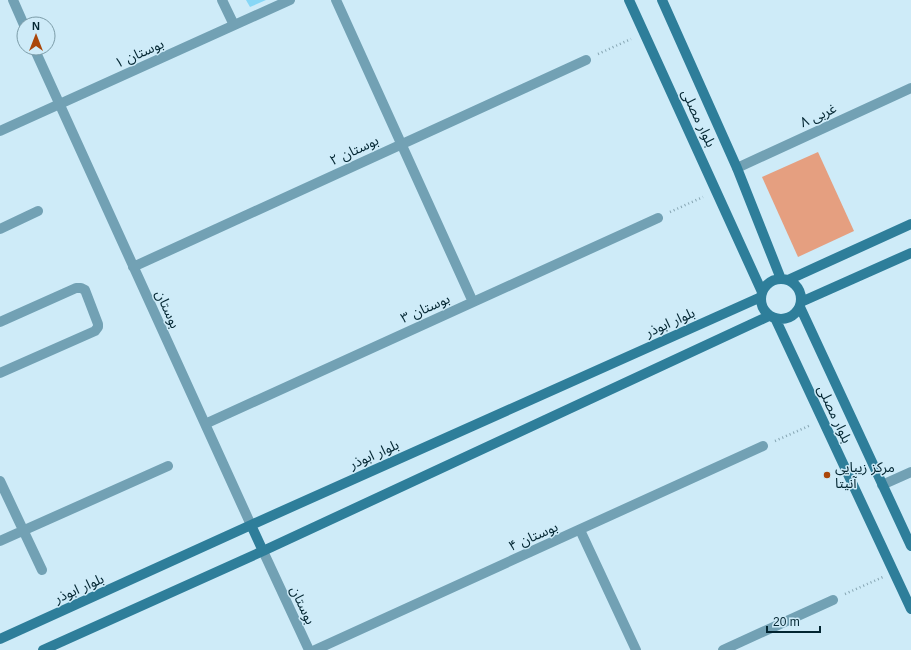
<svg xmlns="http://www.w3.org/2000/svg" width="911" height="650" viewBox="0 0 911 650" font-family="Arial,'Noto Sans Arabic',sans-serif">
  <style>
    .green { fill: #e59f80 }
    .building { fill: #87d7f6 }
    .lines { fill: none; stroke-linecap: round; stroke-linejoin: round }
    .path { stroke: #86a5b2; stroke-width: 2.5; stroke-dasharray: 1 3; stroke-linecap: butt }
    .street { stroke: #72a1b4; stroke-width: 10 }
    .secondary { stroke: #2e7e9a; stroke-width: 10 }
    .poi-dot { fill: #aa470b; stroke: #ceebf8; stroke-width: 1.5 }
    .labels { text-anchor: middle; stroke-width: 3; stroke-linejoin: round; paint-order: stroke }
    .street-label { font-size: 14px; fill: #022531; stroke: #ceebf8 }
    .poi-label { font-size: 14px; fill: #022531; stroke: #ceebf8; text-anchor: start }
  </style>
  <rect width="100%" height="100%" fill="#ceebf8"/>
  <path class="green" d="M818 152 854 231 798 257 762 177Z"/>
  <path class="building" d="M246 0H266L250 7Z"/>
  <g class="lines">
    <path class="path" d="M598 54 631 39
      M670 212 703 197
      M775 441 811 425
      M845 594 883 577"/>
    <path class="street" d="M13 0 24 25
      M222 0 234 25
      M336 0 473 302
      M34 48 251 525
      M0 131 290 0
      M737 168 911 88
      M0 229 38 211
      M133 267 586 60
      M0 322 76 288H81L85 290 98 324V327L95 331 0 373
      M205 424 658 218
      M0 481 42 570
      M882 485 911 472
      M580 530 636 650
      M0 541 168 466
      M263 551 309 650
      M315 650 763 446
      M723 650 833 600"/>
    <path class="secondary" d="M629 0 762 292
      M662 0 737 168 781 279
      M761 299a20 20 0 1 1 40 0a20 20 0 1 1-40 0Z
      M788 280 911 224
      M801 302 911 253
      M800 307 911 546
      M775 318 911 609
      M251 525 263 551
      M0 639 251 525 761 297
      M43 650 263 551 769 316"/>
  </g>
  <circle class="poi-dot" cx="827" cy="475" r="4"/>
  <g class="labels">
    <g class="street-label">
      <text transform="translate(139 53) rotate(-24)" y="5">بوستان ۱</text>
      <text transform="translate(818 115) rotate(-25)" y="5">۸ غربی</text>
      <text transform="translate(699 118) rotate(65)" y="5">بلوار مصلی</text>
      <text transform="translate(354 150) rotate(-25)" y="5">بوستان ۲</text>
      <text transform="translate(425 308) rotate(-24)" y="5">بوستان ۳</text>
      <text transform="translate(168 309) rotate(66)" y="5">بوستان</text>
      <text transform="translate(670 322) rotate(-24)" y="5">بلوار ابوذر</text>
      <text transform="translate(835 414) rotate(65)" y="5">بلوار مصلی</text>
      <text transform="translate(374 454) rotate(-24)" y="5">بلوار ابوذر</text>
      <text transform="translate(533 536) rotate(-24)" y="5">بوستان ۴</text>
      <text transform="translate(79 588) rotate(-24)" y="5">بلوار ابوذر</text>
      <text transform="translate(303 605) rotate(65)" y="5">بوستان</text>
    </g>
    <g class="poi-label">
      <text x="835" y="472">مرکز زیبایی<tspan x="835" dy="16">آنیتا</tspan></text>
    </g>
  </g>
  <g transform="translate(36 36)"><circle r="19" fill="#ceebf8" stroke="#7c9ca8"/>
  <path d="M0-3L7 15L0 10L-7 15Z" fill="#aa470b"/>
  <text y="-6" font-size="11" font-weight="bold" text-anchor="middle" fill="#022531">N</text>
  </g>
  <path d="M767 626v6h53v-6" fill="none" stroke="#022531" stroke-width="2"/>
  <text x="773" y="626" font-size="12" fill="#022531" stroke="#ceebf8" stroke-width="3" paint-order="stroke">20 m</text>
</svg>
